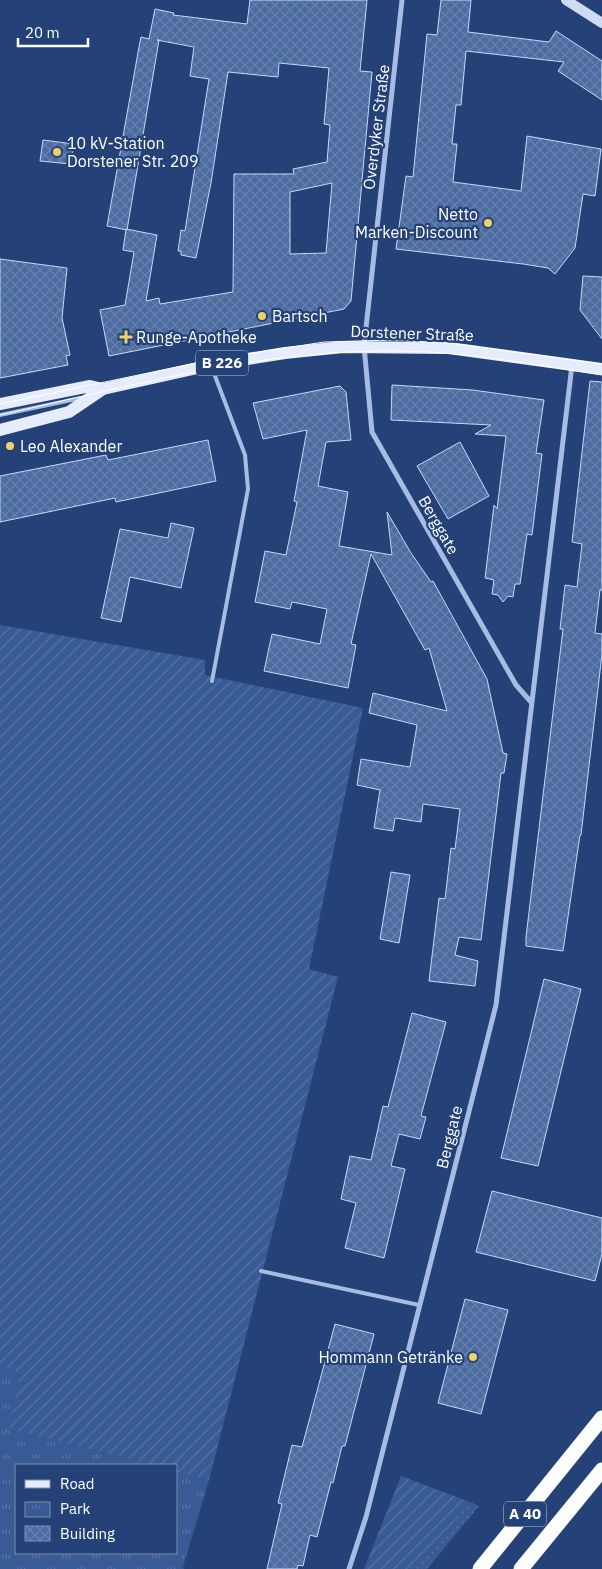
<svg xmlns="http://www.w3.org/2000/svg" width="602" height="1569" viewBox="0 0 602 1569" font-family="'IBM Plex Sans',sans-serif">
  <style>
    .grass { fill: url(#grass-dots) }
    .park { fill: url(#park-tufts) }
    .garden { fill: url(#garden-furrows) }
    .building { fill: url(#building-cross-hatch); stroke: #c8d8f3; fill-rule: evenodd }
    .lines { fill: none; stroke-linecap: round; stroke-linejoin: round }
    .lane { stroke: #a6bce3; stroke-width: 4 }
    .street { stroke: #a6bce3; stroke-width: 5 }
    .secondary { stroke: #cedbf3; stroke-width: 10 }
    .primary { stroke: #e5ecfc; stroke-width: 12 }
    .highway { stroke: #fff; stroke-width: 15 }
    .tram { stroke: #fff; stroke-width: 1 }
    .poi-dot { fill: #edd26a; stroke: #244277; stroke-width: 2 }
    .labels { text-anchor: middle; stroke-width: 4.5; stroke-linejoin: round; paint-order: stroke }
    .shield { fill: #244277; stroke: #bdc6d6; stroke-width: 1 }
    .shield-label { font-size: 15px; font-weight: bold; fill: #fff }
    .street-label { font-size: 16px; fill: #fff; stroke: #244277 }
    .poi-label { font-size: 16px; fill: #fff; stroke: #244277; text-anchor: start }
  </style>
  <defs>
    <pattern id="grass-dots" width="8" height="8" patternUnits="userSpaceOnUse" patternTransform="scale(1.25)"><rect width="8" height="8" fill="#385a95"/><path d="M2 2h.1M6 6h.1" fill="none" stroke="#5673a5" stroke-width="1.8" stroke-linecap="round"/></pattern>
    <pattern id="park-tufts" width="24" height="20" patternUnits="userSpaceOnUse" patternTransform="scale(1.25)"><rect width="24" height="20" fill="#385a95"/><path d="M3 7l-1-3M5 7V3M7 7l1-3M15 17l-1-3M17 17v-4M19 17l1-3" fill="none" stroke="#5673a5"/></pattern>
    <pattern id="garden-furrows" width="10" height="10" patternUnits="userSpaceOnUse" patternTransform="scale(1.25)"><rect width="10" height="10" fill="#385a95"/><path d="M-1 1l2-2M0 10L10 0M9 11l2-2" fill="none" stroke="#5673a5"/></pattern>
    <pattern id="building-cross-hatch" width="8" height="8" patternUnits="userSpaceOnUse" patternTransform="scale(1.25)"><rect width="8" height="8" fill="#4c6ba1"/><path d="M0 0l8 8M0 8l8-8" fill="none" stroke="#6781af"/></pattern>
  </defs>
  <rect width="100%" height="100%" fill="#244277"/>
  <path class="grass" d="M470 1502 479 1506 427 1569H415Z"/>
  <path class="park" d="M0 1366 20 1374 10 1429 152 1465H16V1553H176V1472L209 1480 183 1567 184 1569H0Z"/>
  <path class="garden" d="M0 625 205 660V675L363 708 309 969 338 977 209 1480 176 1472V1465H152L9 1429 20 1374 0 1366Z
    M401 1476 470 1502 415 1569H364Z"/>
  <path class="building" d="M250 0H367L360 71 372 72 351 301 344 309 109 356 100 310 125 305 134 252 123 250 126 229 157 235 146 301 159 298 160 304 233 292 234 174H294L293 169 327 162 330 125 324 124 329 68 279 63 278 77 228 72 211 183 196 258 181 255V251H178L181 230 185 231 209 79 190 76 194 47 157 40H159L127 230 107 226 139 47 141 37 149 39 155 9 174 13 173 15 247 24ZM332 183 326 253 290 254V192Z
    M441 0H471L468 32 549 42 556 31 602 61V100L558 71 564 62 466 51 461 105H456L452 144H457L453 182 521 191 527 136 601 149 595 196 583 194 575 248 555 274 548 268 523 264 396 249 406 176 413 177 427 34 437 35Z
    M43 140 74 144 71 164 40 161Z
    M0 259 67 268 62 318 70 355 66 356 68 365 0 378Z
    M583 276 602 277V339L580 310Z
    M590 381 602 382V590H600L595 633 602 634V654L581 835H580L563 951 526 946V937L563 629H560L565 585 577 587 582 544 572 542Z
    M392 385 473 390 544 400 536 453 542 454 532 535 527 534 520 584H515L513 597 508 596 503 602 498 595 492 594 494 580 485 578 494 505 497 509 506 436 475 434 491 425 391 420Z
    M340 386 346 392 351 440 326 442 318 486 348 492 339 546 392 555 387 512 411 553 431 582 433 581 487 679 503 753 507 754 504 773H501L481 940 459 937 455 955 478 961 475 986 429 981 439 898 445 899 451 848 455 849 460 809 423 804 421 822 395 818 393 831 374 828 380 790 357 785 361 759 410 767 417 725 369 713 373 693 447 711 429 648 425 650 371 554 351 644 356 645 348 688 264 671 272 634 320 644 327 609 292 602 290 609 255 602 265 551 286 555 297 502 294 501 307 430 263 439 253 403Z
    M208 440 216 481 116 502 115 498 0 522V476L106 455 108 460Z
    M460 442 489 496 448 519 417 466Z
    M171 523 194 528 181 588 130 577 121 622 101 618 120 529 168 538Z
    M391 872 410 875 399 943 380 939Z
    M544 979 581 989 538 1166 501 1158Z
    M412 1013 446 1022 421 1116 426 1117 420 1139 399 1134 391 1166 405 1169 384 1258 345 1248 356 1203 341 1199 350 1156 371 1160 383 1106 388 1107Z
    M492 1191 602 1218V1254L595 1281 476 1252Z
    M465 1299 508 1310 481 1414 438 1403Z
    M335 1324 374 1334 345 1446H342L333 1483 331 1482 317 1537 310 1535 303 1566 298 1565 297 1569H267L282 1504 278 1503 292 1445 302 1447Z"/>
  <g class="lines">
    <path class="lane" d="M212 368 245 455 248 489 212 681
      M0 415 81 398
      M261 1271 419 1305"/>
    <path class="street" d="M402 0 364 346 372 432 516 685 531 702
      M349 1569 366 1517 496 1005 572 365"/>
    <path class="secondary" d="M566 0 602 23"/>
    <path class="primary" d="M0 404 90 386 103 389
      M0 430 69 412 103 389 211 365 285 353 343 347 449 348 602 369"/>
    <path class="highway" d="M480 1569 602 1418
      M521 1569 602 1470"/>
    <path class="tram" d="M0 404 215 359 324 342 393 340 448 343 602 364
      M0 415C132 386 266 348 403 351 469 352 536 365 602 375"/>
  </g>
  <g class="poi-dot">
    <circle cx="57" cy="152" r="5"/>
    <circle cx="488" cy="223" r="5"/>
    <circle cx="262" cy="316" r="5"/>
    <path d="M123.5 329.5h5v5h5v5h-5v5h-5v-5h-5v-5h5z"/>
    <circle cx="10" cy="446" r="5"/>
    <circle cx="473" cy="1357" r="5"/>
  </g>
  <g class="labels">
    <g class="shield">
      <rect x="196" y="350.5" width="52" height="25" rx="4"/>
      <rect x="504" y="1501.5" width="42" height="25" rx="4"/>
    </g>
    <g class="shield-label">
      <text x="222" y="368">B 226</text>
      <text x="525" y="1519">A 40</text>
    </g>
    <g class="street-label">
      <text transform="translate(376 127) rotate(-83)" y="6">Overdyker Straße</text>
      <text transform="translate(412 333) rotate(2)" y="6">Dorstener Straße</text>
      <text transform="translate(439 525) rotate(60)" y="6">Berggate</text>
      <text transform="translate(449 1137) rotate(-76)" y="6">Berggate</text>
    </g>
    <g class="poi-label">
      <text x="67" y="149">10 kV-Station<tspan x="67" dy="18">Dorstener Str. 209</tspan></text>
      <text x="478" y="220" text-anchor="end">Netto<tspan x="478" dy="18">Marken-Discount</tspan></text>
      <text x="272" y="322">Bartsch</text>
      <text x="136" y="343">Runge-Apotheke</text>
      <text x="20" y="452">Leo Alexander</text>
      <text x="463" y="1363" text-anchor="end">Hommann Getränke</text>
    </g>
  </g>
  <rect x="15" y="1464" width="162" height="90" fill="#244277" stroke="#7c8ead"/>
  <rect x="25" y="1480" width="25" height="8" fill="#e5ecfc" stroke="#7c8ead"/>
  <text x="60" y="1489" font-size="15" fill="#ffffff">Road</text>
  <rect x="25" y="1502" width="25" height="15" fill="url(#park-tufts)" stroke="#7c8ead"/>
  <text x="60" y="1514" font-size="15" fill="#ffffff">Park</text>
  <rect x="25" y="1526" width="25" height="15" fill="url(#building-cross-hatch)" stroke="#7c8ead"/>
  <text x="60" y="1539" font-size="15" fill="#ffffff">Building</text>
  <path d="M18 38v8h70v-8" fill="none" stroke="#ffffff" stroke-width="2.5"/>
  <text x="25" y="38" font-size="15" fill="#ffffff" stroke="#244277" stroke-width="4" paint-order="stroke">20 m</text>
</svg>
